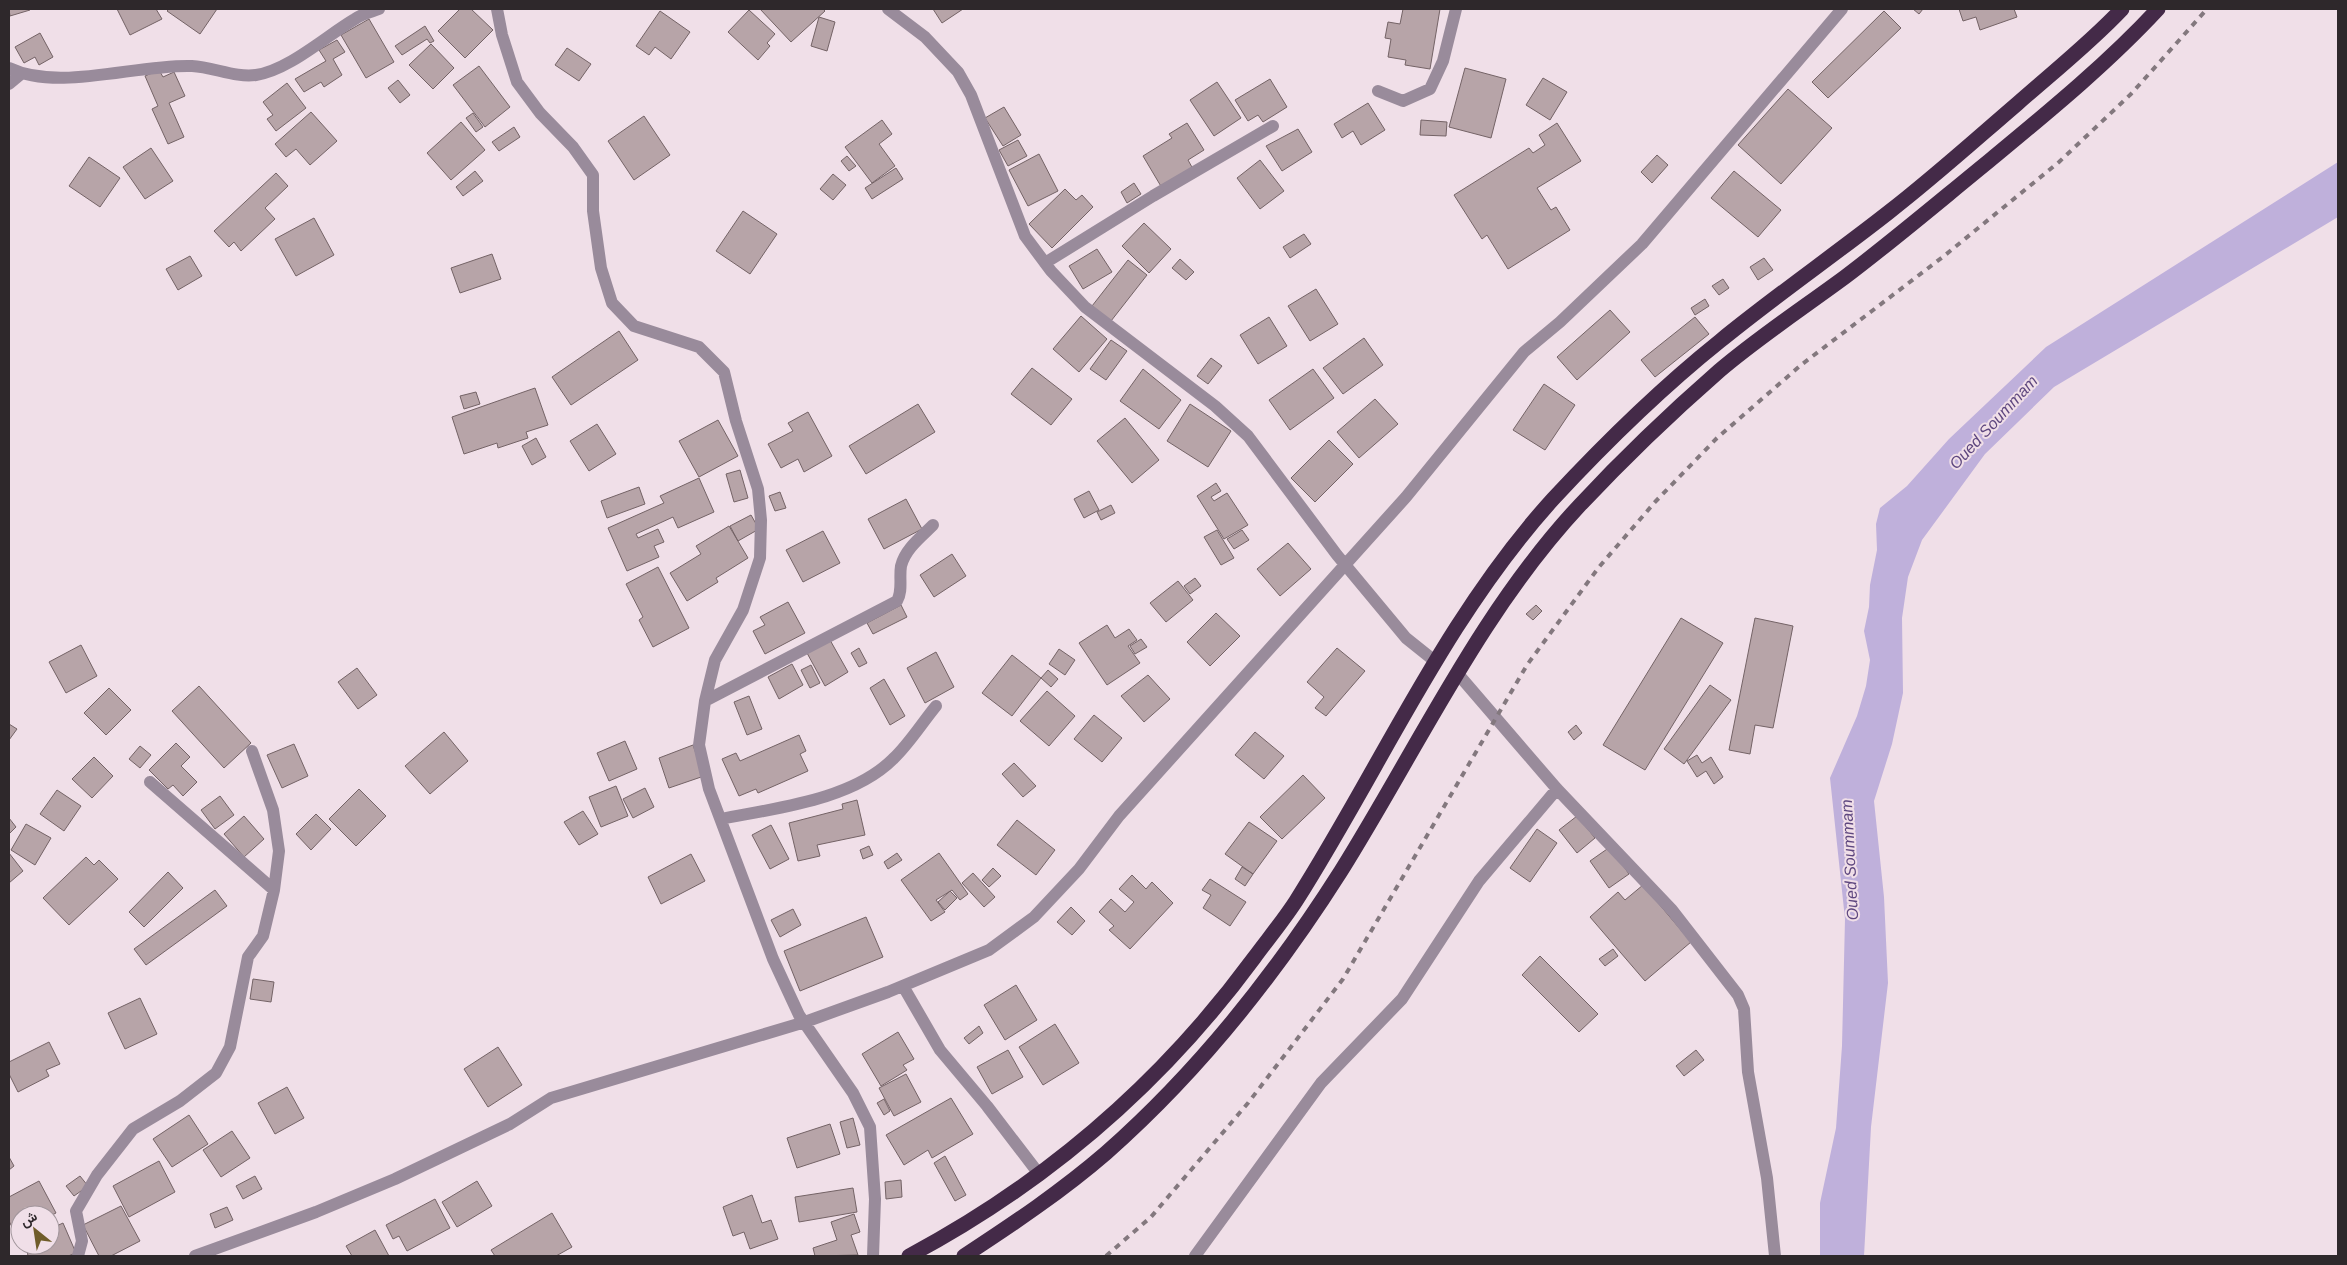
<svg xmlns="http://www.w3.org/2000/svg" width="2347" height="1265" viewBox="0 0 2347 1265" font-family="Arial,Vazirmatn,sans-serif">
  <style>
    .water { fill: #bfb0db }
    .building { fill: #b7a4a8; stroke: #746366 }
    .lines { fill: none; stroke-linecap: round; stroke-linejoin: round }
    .street { stroke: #998b9b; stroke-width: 12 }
    .highway { stroke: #442a48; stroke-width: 15 }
    .rail { stroke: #83787e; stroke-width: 4; stroke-dasharray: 6 6; stroke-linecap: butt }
    .labels { text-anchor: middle; stroke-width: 4; stroke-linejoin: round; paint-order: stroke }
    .water-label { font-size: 16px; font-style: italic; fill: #5e477f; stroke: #f0dfe8 }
  </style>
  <rect width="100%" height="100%" fill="#f0dfe8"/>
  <path class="water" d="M2338 162V217L2054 387 1985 454 1922 540 1908 577 1902 618 1903 693 1892 744 1874 801 1884 897 1888 983 1871 1127 1864 1256H1820V1203L1836 1128 1842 1046 1845 919 1830 778 1857 716 1866 686 1870 660 1864 631 1869 607 1870 585 1877 550 1876 524 1880 508 1907 486 1949 439 2046 347Z"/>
  <path class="building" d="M9 9H30V10L10 16Z
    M117 9H156L162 19 130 35Z
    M169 9H217L200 34 167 11Z
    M460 9H471L493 30 465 58 438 31Z
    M760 9H823L825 11 791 42Z
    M933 9H963L942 23Z
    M1403 9H1440L1430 69 1405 65 1406 60 1388 57 1391 39 1385 38 1388 22 1400 24Z
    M1913 9H1923L1919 14Z
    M1959 9H2014L2017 17 1980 30 1976 17 1963 21Z
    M749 10 775 34 767 43 770 46 758 60 728 32Z
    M660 11 690 32 671 59 655 47 649 55 636 46Z
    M1884 11 1901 28 1828 98 1812 82Z
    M819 17 835 22 827 51 811 46Z
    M369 19 394 62 366 78 341 35Z
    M425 26 434 41 430 43 427 39 402 55 395 46Z
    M40 33 53 57 39 65 35 57 24 63 15 47Z
    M337 40 345 52 333 59 342 75 324 87 321 82 304 92 295 79 326 61 319 50Z
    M431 44 454 68 433 89 409 65Z
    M567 48 591 64 579 81 555 65Z
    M479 66 510 107 485 127 453 85Z
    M1465 68 1506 79 1491 138 1449 127Z
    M159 70 163 77 174 72 185 96 169 103 184 137 168 144 152 109 158 106 145 76Z
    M1543 78 1567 92 1550 120 1526 105Z
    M1270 79 1287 107 1263 122 1258 115 1248 121 1235 100Z
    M398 80 410 95 400 103 388 88Z
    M1217 82 1241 118 1214 136 1190 100Z
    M287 83 306 108 276 131 267 119 273 115 263 102Z
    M1788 89 1832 128 1781 184 1738 145Z
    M1368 103 1385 130 1361 145 1353 131 1342 138 1334 124Z
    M1004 107 1021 135 1003 146 985 118Z
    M311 112 337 141 310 165 296 149 286 157 275 144Z
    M473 113 483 127 476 132 466 118Z
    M644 116 670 155 634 180 608 141Z
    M882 120 892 134 879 144 895 166 872 183 845 147Z
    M1421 120 1447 122 1446 136 1420 135Z
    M461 122 485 150 451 180 427 153Z
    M1187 123 1204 150 1188 160 1193 169 1162 188 1143 156 1172 138 1169 134Z
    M1557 123 1581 161 1537 188 1551 210 1556 207 1570 230 1508 269 1487 235 1482 239 1454 195 1529 148 1533 153 1545 145 1539 135Z
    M514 127 520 137 499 151 492 142Z
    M1298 129 1312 152 1282 171 1266 146Z
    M1018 140 1027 156 1008 166 999 150Z
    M151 148 173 181 145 199 123 167Z
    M1039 154 1058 191 1028 206 1009 170Z
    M1657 155 1668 165 1652 183 1641 172Z
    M847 156 856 166 849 171 841 161Z
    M89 157 120 178 100 207 69 186Z
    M1260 160 1284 191 1260 209 1237 178Z
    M896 168 903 179 872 199 865 188Z
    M475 171 483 181 463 196 456 187Z
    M1734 171 1781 210 1758 237 1711 198Z
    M276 173 288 186 265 208 275 219 241 251 234 242 229 247 214 231Z
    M833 174 846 185 833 200 820 189Z
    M1134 183 1141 194 1127 203 1121 192Z
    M1065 189 1076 200 1082 195 1093 207 1052 248 1029 224Z
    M743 211 777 234 750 274 716 251Z
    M314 218 334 255 296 276 275 239Z
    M1144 223 1171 249 1149 273 1122 246Z
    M1304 234 1311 244 1290 258 1283 247Z
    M1097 249 1112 272 1083 289 1069 266Z
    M492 254 501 279 460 293 451 268Z
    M190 256 202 276 178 290 166 269Z
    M1764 258 1773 270 1758 280 1750 267Z
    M1180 259 1194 272 1186 280 1172 268Z
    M1128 260 1147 275 1111 321 1092 306Z
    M1723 279 1729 288 1719 295 1712 286Z
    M1316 289 1338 324 1310 341 1288 306Z
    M1705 299 1709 306 1695 315 1691 308Z
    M1610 310 1630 332 1577 380 1557 357Z
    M1081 316 1107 339 1079 372 1053 349Z
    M1269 317 1287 346 1258 364 1240 335Z
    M1695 317 1709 334 1655 377 1641 360Z
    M619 331 638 360 571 405 552 377Z
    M1364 338 1383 365 1343 394 1323 368Z
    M1111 340 1127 351 1106 380 1090 369Z
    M1211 358 1222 366 1208 384 1197 376Z
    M1032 368 1072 399 1051 425 1011 394Z
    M1143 369 1181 400 1159 429 1120 401Z
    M1313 369 1334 398 1290 430 1269 400Z
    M1544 384 1575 405 1545 450 1513 430Z
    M535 388 548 425 526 432 528 438 498 448 497 443 464 454 452 417Z
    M476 392 480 404 464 409 460 396Z
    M1375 399 1398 424 1359 458 1337 432Z
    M918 404 935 432 866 474 849 446Z
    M1190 404 1231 431 1208 467 1167 441Z
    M808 412 832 456 804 472 798 459 781 468 768 444 793 431 788 423Z
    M1125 418 1159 460 1132 483 1097 441Z
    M718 420 738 456 699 477 679 441Z
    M597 424 616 454 589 471 570 441Z
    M536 438 546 457 532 465 522 446Z
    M1329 440 1353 464 1315 502 1291 478Z
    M740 470 748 498 734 502 726 474Z
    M699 478 714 512 678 528 673 517 636 534 638 538 658 529 664 542 654 546 659 557 627 571 608 528 664 503 660 496Z
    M1216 483 1221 491 1211 497 1214 501 1227 493 1248 525 1224 539 1197 496Z
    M639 487 645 504 607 518 601 501Z
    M1089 491 1099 510 1084 518 1074 499Z
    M780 492 786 508 775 511 769 496Z
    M906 499 922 529 884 549 868 519Z
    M1111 505 1115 513 1101 520 1097 512Z
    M751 515 759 529 738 541 730 526Z
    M729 526 748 558 716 578 718 582 687 601 670 573 701 554 696 546Z
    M1217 530 1234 558 1221 565 1204 537Z
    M1242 530 1249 540 1234 549 1227 539Z
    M823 531 840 563 803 582 786 550Z
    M1288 543 1311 569 1280 596 1257 569Z
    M952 554 966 576 934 597 920 575Z
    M658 567 689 628 653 647 639 620 643 617 626 584Z
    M1195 578 1201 586 1190 594 1184 586Z
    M1178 581 1193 600 1166 622 1150 603Z
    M788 602 805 633 765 654 753 631 765 625 760 617Z
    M901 605 907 617 873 634 867 623Z
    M1536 605 1542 611 1533 620 1526 614Z
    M1216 613 1240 636 1210 666 1187 642Z
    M1681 618 1723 643 1645 770 1603 745Z
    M1755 618 1793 626 1773 728 1755 725 1750 754 1729 750Z
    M1107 625 1115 638 1129 629 1137 640 1128 646 1140 663 1107 685 1079 643Z
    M1141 639 1147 647 1135 654 1130 646Z
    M830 640 848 672 825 686 807 653Z
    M81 645 97 676 66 693 49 662Z
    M859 648 867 663 859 667 851 653Z
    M1337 648 1365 671 1326 716 1315 708 1324 697 1307 682Z
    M1059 649 1075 660 1065 675 1049 664Z
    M936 652 954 687 925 703 907 668Z
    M1012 655 1041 678 1012 716 982 693Z
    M792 664 803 685 779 699 768 677Z
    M811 665 820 683 810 688 801 670Z
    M357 668 377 695 358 709 338 682Z
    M1048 670 1058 679 1051 687 1041 678Z
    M1148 675 1170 699 1144 722 1121 696Z
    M884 679 905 716 890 725 870 688Z
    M1710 685 1731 700 1684 764 1664 749Z
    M199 686 251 743 224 768 172 711Z
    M109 688 131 710 106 735 84 713Z
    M1047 691 1075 716 1049 746 1020 721Z
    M749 696 762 729 747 735 734 702Z
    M1094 715 1122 738 1102 762 1074 739Z
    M9 724 17 729 9 740Z
    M1576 725 1582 733 1574 740 1568 732Z
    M444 732 468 761 430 794 405 766Z
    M1255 732 1284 756 1264 779 1235 755Z
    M799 735 806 751 800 754 808 771 758 793 756 789 739 796 722 759 736 753 740 761Z
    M625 741 637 769 609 781 597 753Z
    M176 743 190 757 181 766 197 782 183 796 173 785 168 789 149 770Z
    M294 744 308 776 282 788 267 755Z
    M693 745 704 776 669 788 659 758Z
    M140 746 151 755 140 768 129 759Z
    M1697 755 1702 763 1711 757 1723 777 1714 784 1706 771 1697 777 1687 761Z
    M94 757 113 776 92 798 72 779Z
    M1014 763 1036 786 1023 797 1002 774Z
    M1303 775 1325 798 1282 839 1260 817Z
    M616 786 628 816 601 827 589 797Z
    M645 788 654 807 633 818 623 799Z
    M359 789 386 816 356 846 329 819Z
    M57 790 81 806 64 831 40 814Z
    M220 796 234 815 215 829 201 810Z
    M857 800 865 835 817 845 820 856 798 861 789 823 843 809 842 804Z
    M583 811 598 834 579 845 564 822Z
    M316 814 331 829 311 850 296 834Z
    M244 816 264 839 244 857 224 834Z
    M1577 816 1595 838 1577 853 1559 830Z
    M9 818 16 827 9 834Z
    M1017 820 1055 850 1036 875 997 845Z
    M1249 822 1277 841 1253 874 1225 854Z
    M26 824 51 838 35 865 11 850Z
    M771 825 789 859 770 869 752 835Z
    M1537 829 1557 843 1530 882 1510 868Z
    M869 846 873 855 863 859 860 850Z
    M1610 847 1629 874 1609 888 1590 861Z
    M9 853 23 871 9 883Z
    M897 853 902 860 888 869 884 862Z
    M939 853 968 894 960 900 952 890 936 900 945 912 931 921 901 880Z
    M691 854 705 881 661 904 648 877Z
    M86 857 94 865 99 860 118 879 69 925 43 898Z
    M1242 867 1253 874 1245 886 1235 879Z
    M993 868 1001 876 989 887 982 880Z
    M168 872 183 888 144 927 129 912Z
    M973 873 995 897 984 907 962 883Z
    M1132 875 1146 889 1152 882 1173 903 1130 949 1109 930 1114 926 1099 912 1111 899 1125 912 1134 902 1119 889Z
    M1210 879 1246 902 1230 926 1203 908 1211 895 1202 890Z
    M1643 885 1691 942 1645 981 1590 917 1618 892 1625 900Z
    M215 890 227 906 146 965 134 949Z
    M950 891 957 898 945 910 938 902Z
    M1071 907 1085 921 1072 935 1057 922Z
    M793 909 801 925 780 937 771 920Z
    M866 917 883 957 800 991 784 951Z
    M1613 949 1618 956 1605 966 1599 959Z
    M1540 956 1598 1014 1579 1032 1522 975Z
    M253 979 274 982 271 1002 250 999Z
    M1016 985 1037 1020 1005 1040 984 1005Z
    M140 998 157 1034 125 1049 108 1013Z
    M1055 1024 1079 1063 1043 1085 1019 1047Z
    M979 1026 983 1033 969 1044 964 1038Z
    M898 1032 914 1059 903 1065 907 1070 881 1086 862 1054Z
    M49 1042 60 1064 46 1070 49 1076 18 1092 9 1074V1062Z
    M498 1047 522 1085 488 1107 464 1069Z
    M1008 1050 1023 1077 992 1094 977 1067Z
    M1696 1050 1704 1060 1684 1076 1676 1066Z
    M906 1074 921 1102 894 1116 879 1088Z
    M287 1087 304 1118 275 1134 258 1103Z
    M951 1098 973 1134 932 1158 928 1150 904 1165 886 1135Z
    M884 1099 890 1111 884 1115 877 1103Z
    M189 1115 208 1144 172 1167 153 1139Z
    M853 1118 860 1145 847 1148 840 1122Z
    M830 1124 840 1154 797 1168 787 1138Z
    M232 1131 250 1158 221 1177 203 1150Z
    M945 1156 966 1195 955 1201 934 1163Z
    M9 1157 14 1166 9 1170Z
    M159 1161 175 1192 129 1217 113 1186Z
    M80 1176 88 1186 74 1196 66 1186Z
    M255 1176 262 1189 243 1199 236 1186Z
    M901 1180 902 1197 886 1199 885 1182Z
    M39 1181 56 1213 50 1216 20 1215V1232L16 1235 9 1221V1197Z
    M477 1181 492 1206 457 1227 442 1202Z
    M853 1188 857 1212 799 1222 795 1197Z
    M752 1195 762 1223 771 1220 778 1239 750 1249 744 1232 733 1236 723 1207Z
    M435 1199 450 1228 407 1251 399 1236 393 1239 386 1225Z
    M121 1206 140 1241 111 1256H99L83 1225Z
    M227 1207 233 1220 215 1228 210 1214Z
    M552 1213 572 1247 556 1256H495L491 1250Z
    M854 1214 860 1232 851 1235 858 1255 815 1256 813 1248 837 1240 831 1222Z
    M63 1223 76 1253 68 1256H28L26 1245H50V1229Z
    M375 1230 389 1256H352L346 1246Z"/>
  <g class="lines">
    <path class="street" d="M497 9 502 35 517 82 540 113 573 147 593 175V211L601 268 612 303 634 326 699 347 724 372 736 421 758 489 761 520 760 558 743 610 715 660 705 701 699 745 709 789 773 959 799 1015 853 1093 870 1127 875 1199 873 1256
      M888 9 925 37 958 72 971 95 1025 236 1051 271 1085 307 1215 406 1248 436 1337 555 1406 638 1436 662
      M9 68C59 92 136 64 192 66 213 67 236 78 256 75 289 70 326 36 355 19 362 14 371 12 379 9
      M9 84 21 74
      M1378 91 1403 101 1430 89 1443 61 1456 9
      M1045 263 1153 196 1273 126
      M1458 674 1557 789 1672 910 1738 995 1744 1009 1748 1072 1767 1178 1775 1256
      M705 701 897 601C903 591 899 578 901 566 905 549 921 537 933 525
      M252 751 273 810 279 851 274 890
      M721 819C776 808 852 800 893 759 909 744 922 723 936 706
      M903 986 940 1050 987 1106 1039 1174
      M78 1256 82 1241 76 1211 97 1175 133 1129 180 1101 216 1073 230 1047 248 957 263 936 274 890 150 782
      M195 1256 316 1212 395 1179 510 1124 551 1098 805 1022 888 992 989 950 1034 917 1079 869 1119 816 1406 497 1524 352 1560 322 1642 244 1842 9
      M1195 1256 1321 1083 1402 999 1479 881 1557 789"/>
    <path class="highway" d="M909 1256C1046 1183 1162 1083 1254 958 1268 939 1283 921 1296 901 1381 767 1445 618 1553 499 1605 443 1660 389 1720 341 1775 296 1833 256 1889 212 1933 178 1975 140 2017 104 2052 73 2090 43 2122 9
      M964 1256C1013 1224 1062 1191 1106 1153 1199 1071 1275 975 1341 871 1418 748 1480 612 1580 505 1623 459 1671 413 1719 371 1759 337 1803 308 1845 277 1894 240 1941 200 1989 161 2047 113 2107 64 2158 9"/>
    <path class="rail" d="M1106 1256 1151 1217 1248 1103 1343 979 1527 665 1599 567 1655 502 1717 438 1801 365 1944 256 2059 162 2131 94 2207 9"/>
  </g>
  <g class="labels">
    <g class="water-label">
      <text transform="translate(1993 422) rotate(-47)" y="6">Oued Soummam</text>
      <text transform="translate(1849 860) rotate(-93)" y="6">Oued Soummam</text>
    </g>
  </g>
  <rect width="2347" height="1265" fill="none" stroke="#2e282b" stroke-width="20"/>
  <g transform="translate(35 1230) rotate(330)"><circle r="24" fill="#f0dfe8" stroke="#a2969c"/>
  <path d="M0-4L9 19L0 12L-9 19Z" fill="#6f5c2a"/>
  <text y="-8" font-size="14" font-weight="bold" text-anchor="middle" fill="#2e282b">ش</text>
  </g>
</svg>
